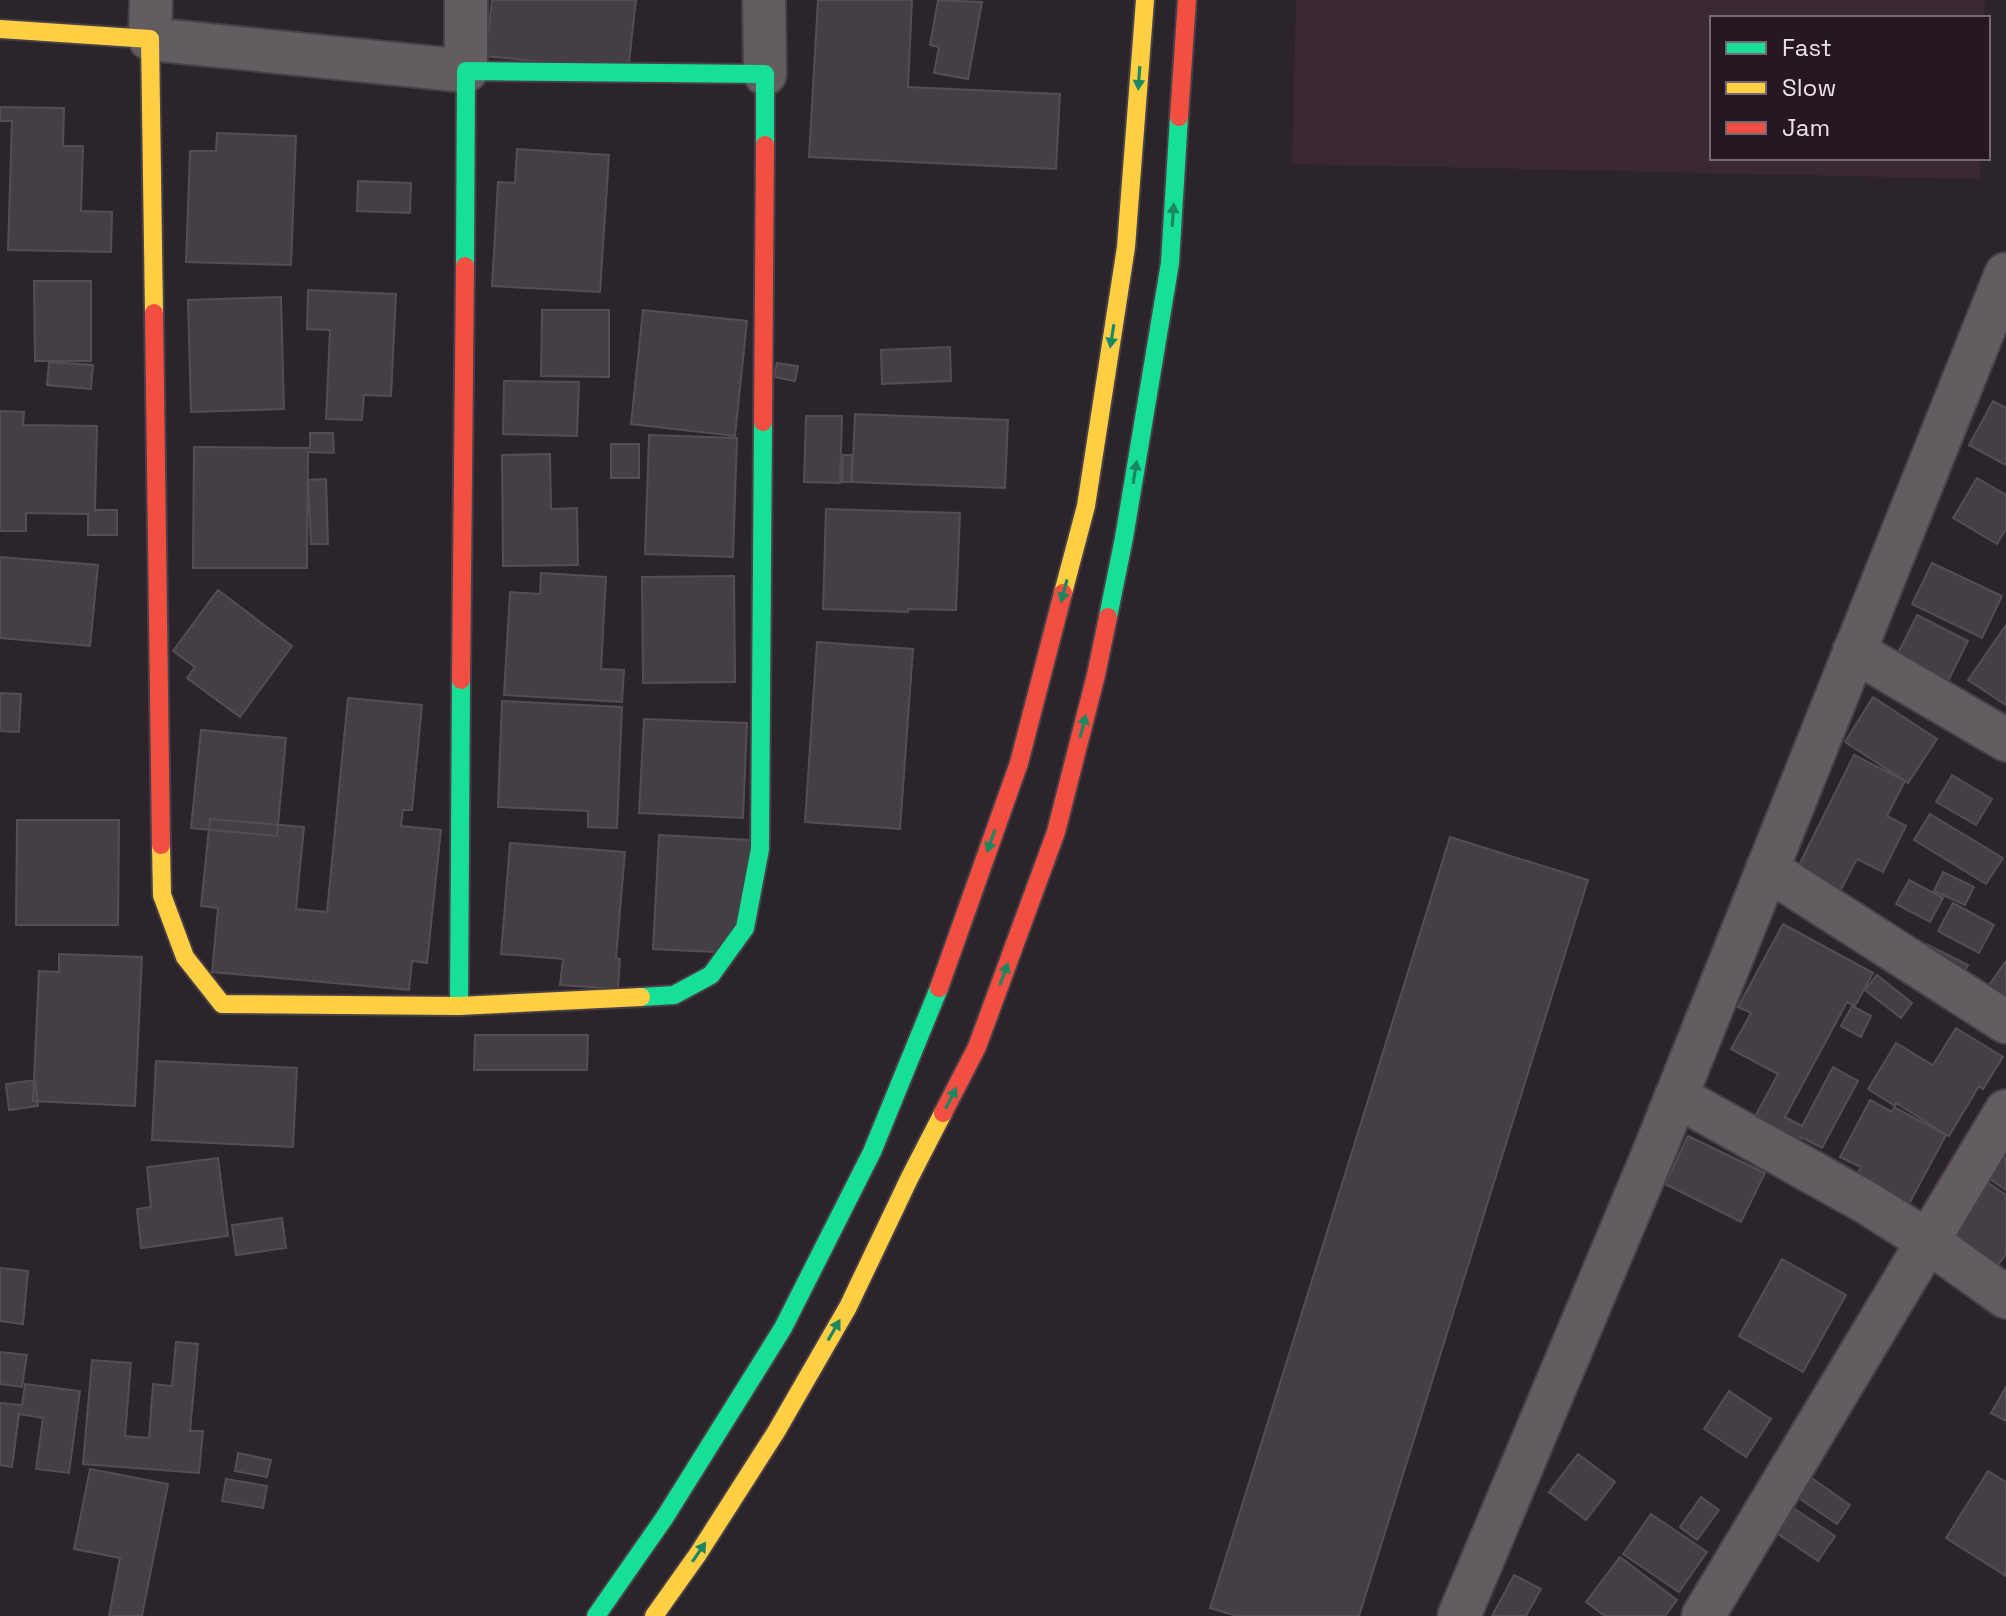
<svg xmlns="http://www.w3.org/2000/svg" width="2006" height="1616" viewBox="0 0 2006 1616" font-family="'Space Grotesk',sans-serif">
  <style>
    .built { fill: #3b2835 }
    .building { fill: #443f45; stroke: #544e54; stroke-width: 2 }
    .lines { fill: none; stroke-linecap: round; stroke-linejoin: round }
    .street-casing { stroke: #484046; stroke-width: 46 }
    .fast-casing { stroke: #484046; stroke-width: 22 }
    .slow-casing { stroke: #484046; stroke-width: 22 }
    .jam-casing { stroke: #484046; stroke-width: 22 }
    .street { stroke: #635c61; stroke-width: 42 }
    .fast { stroke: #16e098; stroke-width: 18 }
    .slow { stroke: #ffcf43; stroke-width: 18 }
    .jam { stroke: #f24e42; stroke-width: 18 }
    .oneway { fill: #1d8663 }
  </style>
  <rect width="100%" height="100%" fill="#2c242b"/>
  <path class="built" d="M1296 0H1985L1984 18H1712V158H1981L1980 179 1292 164Z"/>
  <path class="building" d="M492 0H636L628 71 486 56Z
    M818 0H912L908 87 1060 94 1056 169 809 157Z
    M938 0 982 2 968 79 934 73 939 47 930 45Z
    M0 107 64 108 63 146H83L81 211 112 212 111 252 8 250 12 121H0Z
    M217 133 296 136 291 265 186 262 190 151H216Z
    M517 149 609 155 600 292 492 286 498 182 515 183Z
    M358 181 411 183 410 213 357 211Z
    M34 281H91V361H35Z
    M308 290 396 294 391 396 364 395 362 420 326 419 330 330 307 329Z
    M281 297 284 409 191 412 188 300Z
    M542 310H609V377L541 376Z
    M643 310 747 321 735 436 631 424Z
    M950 347 951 381 882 384 881 350Z
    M49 362 93 365 91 389 47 385Z
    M777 363 798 366 795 381 774 377Z
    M504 381 579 382 577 436 503 434Z
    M1993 401 2006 408V465L1969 445Z
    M0 411 24 412 23 425 97 426 95 510H117V535H88V514L26 513V531H0Z
    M855 414 1008 420 1005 488 852 482Z
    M806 416H842L840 483 804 482Z
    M310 433H333L334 453 308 452 307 568H193L194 447 310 448Z
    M649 435 737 438 733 557 645 554Z
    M611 444H639V478H611Z
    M550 454 551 509 577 508 578 565 503 566 502 455Z
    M843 455H852L851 482H842Z
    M1977 478 2006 495V529L1997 544 1953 518Z
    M326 479 328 544H311L308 480Z
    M826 509 960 513 956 610 908 609V612L823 609Z
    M0 557 98 565 90 646 0 638Z
    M1932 563 2002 596 1982 638 1912 604Z
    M541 573 606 577 601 669 624 670 622 702 504 695 510 592 540 594Z
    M734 576 735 682 643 683 642 577Z
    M218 590 292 646 240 717 187 678 195 667 173 651Z
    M1917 615 1968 641 1946 685 1895 659Z
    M2006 625V705L1968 680Z
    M817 642 913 649 900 829 805 822Z
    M0 693 21 694 19 732 0 731Z
    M1873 697 1937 739 1908 783 1845 742Z
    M348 698 422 705 412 810H403L401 826 441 830 427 963 412 961 409 990 212 972 218 908 201 906 210 819 304 827 296 909 327 912Z
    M502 701 622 707 617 828 588 827V811L498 807Z
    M644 719 747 723 743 818 639 813Z
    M201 730 286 738 277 836 191 828Z
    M1854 755 1905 781 1887 816 1906 826 1883 872 1857 859 1836 899 1793 877Z
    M1952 775 1992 799 1976 825 1936 802Z
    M1930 814 2003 858 1986 884 1914 840Z
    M17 820H119L118 925H16Z
    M659 835 750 840 745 943 715 952 653 949Z
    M1450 837 1588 880 1359 1616H1237L1210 1608Z
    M510 843 625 852 616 958 620 959 618 989 560 985 563 959 501 954Z
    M1943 872 1974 887 1965 905 1934 891Z
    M1909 880 1943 898 1930 922 1896 904Z
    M1953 903 1994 925 1979 953 1938 931Z
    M1783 924 1873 973 1855 1006 1847 1002 1785 1117 1802 1126 1833 1067 1858 1081 1822 1148 1801 1137 1790 1159 1745 1135 1778 1074 1731 1049 1751 1013 1738 1007Z
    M1926 944 1968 965 1958 985 1916 964Z
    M59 954 142 957 135 1106 33 1101 39 971 59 972Z
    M2006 961V1022L1977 1002Z
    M1877 975 1912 1003 1901 1018 1865 990Z
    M1852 1006 1871 1016 1861 1037 1841 1026Z
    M1956 1028 2003 1057 1983 1089 1979 1086 1949 1136 1896 1103 1895 1106 1868 1089 1896 1043 1933 1065Z
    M475 1035H588L587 1070H474Z
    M156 1061 297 1068 293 1147 152 1140Z
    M35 1080 38 1106 9 1110 6 1084Z
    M1870 1100 1892 1112 1894 1107 1946 1135 1901 1219 1848 1191 1861 1167 1840 1157Z
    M1688 1136 1765 1173 1741 1222 1665 1184Z
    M2006 1143V1190L1984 1175Z
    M218 1158 228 1236 141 1248 137 1209 151 1207 147 1167Z
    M1984 1180 2006 1195V1254L1987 1280 1938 1245Z
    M282 1218 286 1248 236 1255 232 1225Z
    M1782 1259 1846 1295 1803 1372 1739 1336Z
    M0 1268 28 1271 23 1324 0 1321Z
    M176 1342 198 1344 190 1431H203L199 1473 83 1464 92 1360 131 1363 125 1436 149 1438 153 1384 172 1386Z
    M0 1352 27 1355 22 1387 0 1384Z
    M25 1384 80 1391 69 1473 36 1469 43 1418 19 1414 12 1467 0 1465V1403L22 1405Z
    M2006 1387V1421L1991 1413Z
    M1729 1391 1771 1419 1746 1457 1704 1429Z
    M238 1453 271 1460 267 1477 235 1471Z
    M1578 1454 1615 1482 1586 1520 1549 1492Z
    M90 1469 168 1484 142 1616H109L120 1558 74 1549Z
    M1988 1471 2006 1482V1576L1946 1538Z
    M1806 1474 1850 1505 1837 1524 1793 1494Z
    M226 1479 267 1486 263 1508 222 1501Z
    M1701 1497 1719 1510 1697 1540 1680 1527Z
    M1783 1501 1835 1536 1818 1561 1766 1526Z
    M1651 1514 1707 1552 1679 1592 1623 1554Z
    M1620 1557 1677 1600 1665 1616H1605L1586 1602Z
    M1514 1575 1541 1589 1526 1616H1492Z"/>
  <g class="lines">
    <g class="street-casing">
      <path id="street" d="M151 0 150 39 466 71V0
        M764 0 765 74
        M1854 651 2006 740
        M1767 869 2006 1022
        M1676 1096 1869 1204 1929 1242 2006 1297
        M1459 1616 1652 1157 2006 274
        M1703 1616 2006 1111"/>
    </g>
    <g class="fast-casing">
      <path id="fast" d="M465 266 466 71 765 74V145
        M1108 617 1124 538 1170 263 1179 117
        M641 997 674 995 711 975 745 928 760 849 763 422
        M459 1006 461 680
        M596 1616 665 1517 783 1328 872 1152 939 988"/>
    </g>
    <g class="slow-casing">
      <path id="slow" d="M0 29 150 39 154 313
        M1063 593 1086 506 1126 247 1145 0
        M161 845 162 895 185 957 222 1004 459 1006 641 997
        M654 1616 698 1554 776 1432 848 1307 910 1177 943 1113"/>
    </g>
    <g class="jam-casing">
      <path id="jam" d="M1179 117 1187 0
        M154 313 161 845
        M763 422 765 145
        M461 680 465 266
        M939 988 1019 763 1063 593
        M943 1113 977 1047 1056 832 1096 675 1108 617"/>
    </g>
    <use href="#street" class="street"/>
    <use href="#fast" class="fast"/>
    <use href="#slow" class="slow"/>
    <use href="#jam" class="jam"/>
  </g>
  <defs><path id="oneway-solid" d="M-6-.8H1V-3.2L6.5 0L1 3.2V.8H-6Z" transform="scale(2)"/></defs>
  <g class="oneway">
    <use href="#oneway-solid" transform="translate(1139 78) rotate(94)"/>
    <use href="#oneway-solid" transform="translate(1173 215) rotate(-86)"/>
    <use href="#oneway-solid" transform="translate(1112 336) rotate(99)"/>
    <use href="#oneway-solid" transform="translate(1135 472) rotate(-81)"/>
    <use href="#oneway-solid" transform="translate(1064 591) rotate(105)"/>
    <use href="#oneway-solid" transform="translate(1083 726) rotate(-76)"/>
    <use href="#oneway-solid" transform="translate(991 841) rotate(109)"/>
    <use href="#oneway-solid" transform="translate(1004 974) rotate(-70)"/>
    <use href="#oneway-solid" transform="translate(951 1098) rotate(-63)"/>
    <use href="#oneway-solid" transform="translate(834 1330) rotate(-60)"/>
    <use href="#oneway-solid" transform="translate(699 1552) rotate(-56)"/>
  </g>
  <rect x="1710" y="16" width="280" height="144" fill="#261822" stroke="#766972" stroke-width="2"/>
  <rect x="1726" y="42" width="40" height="12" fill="#16e098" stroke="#766972" stroke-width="2"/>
  <text x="1782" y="56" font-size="24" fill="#ede2e9">Fast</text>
  <rect x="1726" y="82" width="40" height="12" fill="#ffcf43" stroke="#766972" stroke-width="2"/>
  <text x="1782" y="96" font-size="24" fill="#ede2e9">Slow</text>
  <rect x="1726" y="122" width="40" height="12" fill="#f24e42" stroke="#766972" stroke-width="2"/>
  <text x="1782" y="136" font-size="24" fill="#ede2e9">Jam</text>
</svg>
